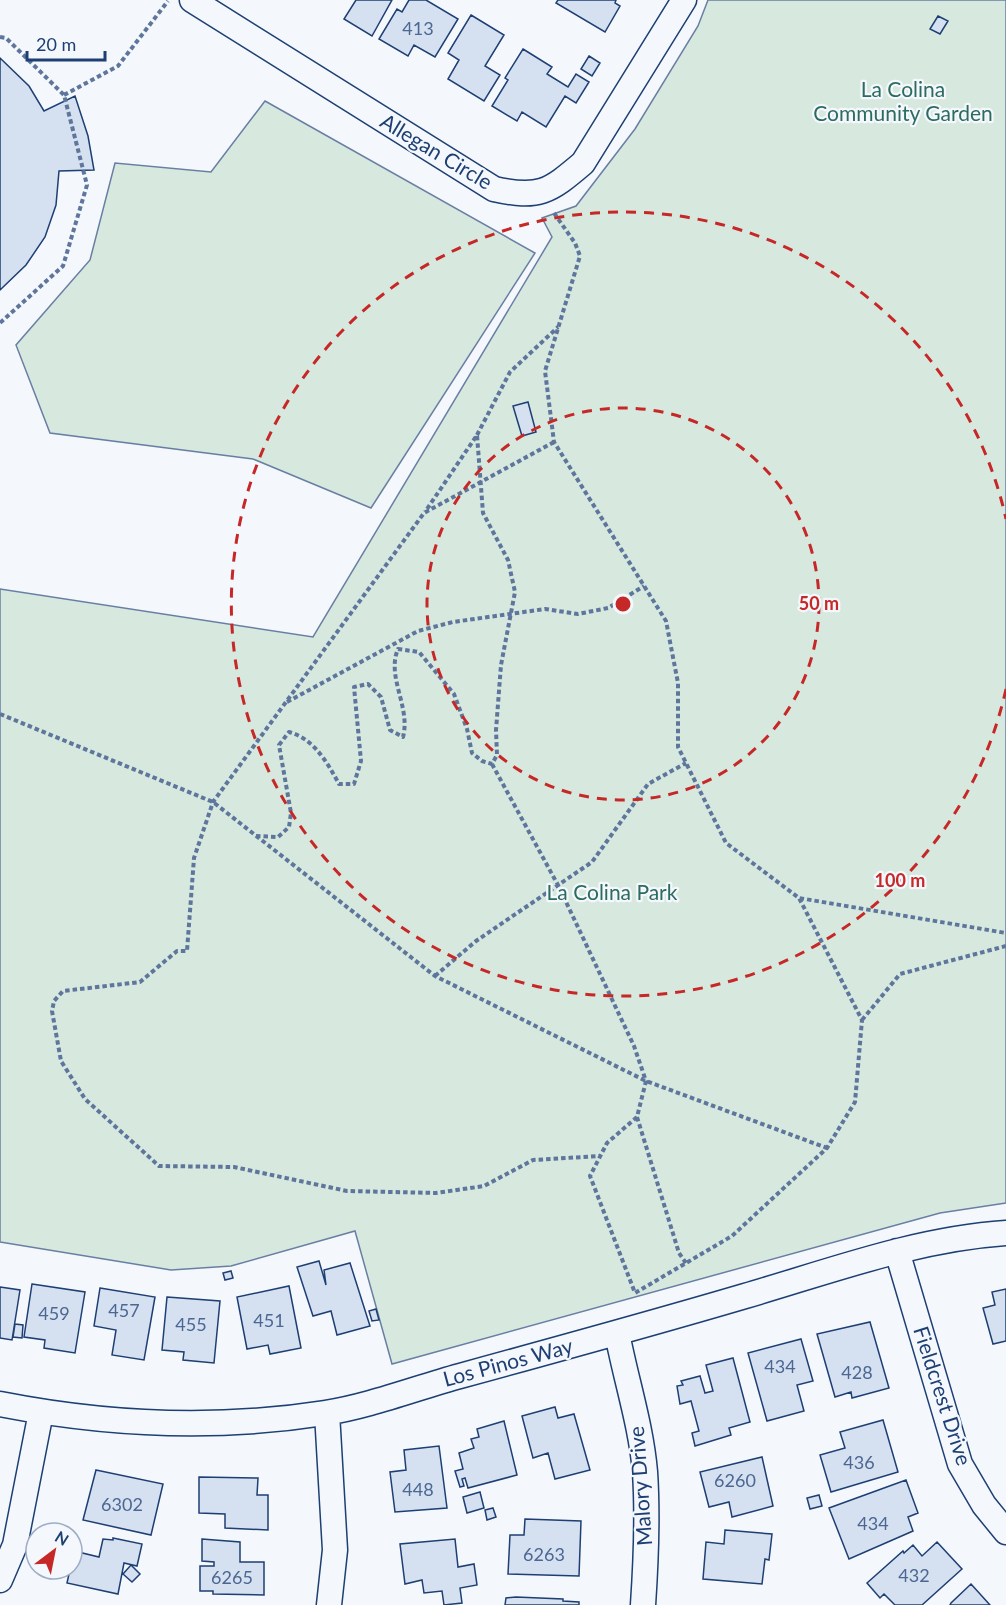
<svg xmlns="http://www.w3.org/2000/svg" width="1006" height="1605" viewBox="0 0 1006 1605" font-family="Lato,sans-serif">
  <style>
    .green { fill: #d7e8df; stroke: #687fa3; stroke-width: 1.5 }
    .building { fill: #d5e0f0; stroke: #1d3f73; stroke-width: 1.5 }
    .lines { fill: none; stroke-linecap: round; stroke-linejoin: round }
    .minor-casing { stroke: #1d3f73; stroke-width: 27 }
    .path { stroke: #5e769c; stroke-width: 4; stroke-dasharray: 4.5 3; stroke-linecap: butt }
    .minor { stroke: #f4f7fb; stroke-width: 24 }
    .ring { fill: none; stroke: #c62828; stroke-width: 3; stroke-dasharray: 10 8 }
    .labels { text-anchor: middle; stroke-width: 4.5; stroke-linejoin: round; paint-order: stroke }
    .number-label { font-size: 18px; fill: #4b6792 }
    .park-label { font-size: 21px; fill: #2c6c60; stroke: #f4f7fb }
    .street-label { font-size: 21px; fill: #1d3f73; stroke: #f4f7fb }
    .centre { fill: #c62828; stroke: #f4f7fb; stroke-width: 3 }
    .ring-label { font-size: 18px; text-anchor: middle; font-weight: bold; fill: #c62828; stroke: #f4f7fb; stroke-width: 4.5; stroke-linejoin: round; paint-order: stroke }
  </style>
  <rect width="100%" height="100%" fill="#f4f7fb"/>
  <path class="green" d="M708 0H1006V1203L940 1213 392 1364 355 1231 231 1266 171 1270 0 1242V589L313 637 552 237 542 218 576 206 635 129 698 26Z
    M265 101 535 253 371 508 253 459 50 433 16 345 90 260 115 163 211 172Z"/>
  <path class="building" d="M356 0H392L372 36 344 19Z
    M409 0H426L458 19 435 57 414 45 408 56 379 39 397 9 402 12Z
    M558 0H616L615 3 620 6 605 32 556 3Z
    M471 15 504 35 485 66 500 75 484 101 448 79 459 60 448 53Z
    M938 16 948 21 940 34 930 29Z
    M523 49 552 67 547 74 568 87 576 74 589 82 576 103 565 96 546 127 522 112 517 121 492 106 508 80 505 78Z
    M589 56 600 63 592 76 581 69Z
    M0 58 29 86 44 111 75 96 88 136 94 170 59 171 56 205 45 237 26 265 0 290Z
    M528 402 536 432 522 436 513 406Z
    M319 1261 326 1285 324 1270 350 1263 370 1326 337 1335 331 1311 313 1316 297 1267Z
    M231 1271 233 1278 225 1280 223 1273Z
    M32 1284 85 1292 75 1353 44 1348 45 1340 24 1337Z
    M289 1286 301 1348 270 1354 268 1345 247 1349 237 1297Z
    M0 1287 20 1290 12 1340 0 1338Z
    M100 1288 155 1297 144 1360 112 1355 116 1330 94 1326Z
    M1006 1289V1341L993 1344 983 1308 995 1305 992 1292Z
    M167 1297 220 1301 214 1363 183 1360 184 1352 162 1350Z
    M376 1309 379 1320 372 1321 369 1311Z
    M870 1322 889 1388 852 1398 851 1392 835 1397 817 1334Z
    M15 1324 23 1325 22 1338 13 1337Z
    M801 1339 813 1381 797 1385 804 1411 767 1421 748 1353Z
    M733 1358 750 1422 729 1428 731 1435 695 1446 692 1433 699 1431 691 1401 680 1404 677 1386 683 1385 681 1381 700 1376 705 1393 713 1391 706 1365Z
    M555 1407 558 1418 574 1414 590 1470 555 1479 548 1453 533 1458 522 1416Z
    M883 1420 898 1472 831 1492 820 1455 845 1448 840 1432Z
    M504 1421 517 1475 468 1488 465 1478 462 1479 464 1486 460 1487 455 1471 463 1469 459 1453 474 1448 471 1439 479 1437 477 1429Z
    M439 1446 447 1508 395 1512 390 1472 406 1470 404 1450Z
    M762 1457 773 1506 732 1517 729 1502 709 1507 700 1472Z
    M96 1470 163 1484 151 1535 83 1520Z
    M199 1477 258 1478 257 1495H268V1530L225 1528V1514L199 1513Z
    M906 1480 918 1513 908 1517 913 1531 849 1559 829 1508Z
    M480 1492 484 1508 467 1513 463 1497Z
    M819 1495 822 1506 810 1509 807 1498Z
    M493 1508 496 1517 487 1520 485 1510Z
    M525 1519 581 1521 579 1576 508 1574 510 1535H524Z
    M725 1530 772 1534 769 1560 765 1559 762 1584 703 1579 706 1542 724 1544Z
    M113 1538 142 1544 137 1566 124 1563 118 1594 67 1583 74 1551 99 1557 103 1539 113 1540Z
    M202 1539 240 1542V1562H264V1595L213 1594V1591H200V1566H214V1562L202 1561Z
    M455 1539 458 1567 474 1564 477 1585 460 1588 462 1603 444 1605 442 1591 424 1593 422 1580 405 1584 400 1544Z
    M937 1542 962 1569 922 1605H895L884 1594 880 1598 867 1583 903 1551 904 1553 913 1545 922 1556Z
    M131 1565 140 1574 132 1582 123 1574Z
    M971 1584 990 1605H950L951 1603Z
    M516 1597 563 1599V1601L579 1602V1605H505L506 1598Z"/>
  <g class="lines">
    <g class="minor-casing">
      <path id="minor" d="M192 0 494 189C539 199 549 192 583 163L684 0
        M897 1251 960 1464 984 1505 1006 1532
        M617 1333C626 1380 641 1425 645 1472 648 1517 646 1561 643 1605
        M0 1404C107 1425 216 1430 325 1413 370 1406 416 1388 460 1376 555 1350 650 1324 745 1296 831 1271 916 1239 1006 1233
        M327 1413 335 1550 329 1605
        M0 1580 15 1545 41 1412"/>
    </g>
    <path class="path" d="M0 37 6 38 64 95 87 185 63 266 0 323
      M64 95 118 66 168 1
      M554 213 575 243 580 256 545 371 554 442 666 621 678 683V747L726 843 799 898 1006 933
      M477 435 510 372 558 327
      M554 442 424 513 213 802 194 858 187 951H177L140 982 63 991 54 1001 52 1011 61 1061 85 1099 159 1166 234 1167 347 1191 436 1193 484 1186 533 1160 600 1156
      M287 702 418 631 453 622 545 609 578 614 608 608 644 586
      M0 714 213 802 435 976 646 1081 827 1148
      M492 764 559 887 634 1046 646 1081 637 1117 607 1143 590 1176 635 1293 732 1236 827 1148 855 1102 862 1020 799 898
      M256 836 278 837 289 827 291 813 279 745 289 732C314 739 327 762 339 784H354L361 761 354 687 368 684 381 697 390 730 403 737C411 707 386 677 398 649L419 652 454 694 467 729 472 753 482 761 492 764 497 755 496 730 501 665 515 592 508 560 483 513 477 435 425 512
      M435 976 476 941 592 862 648 784 686 763
      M862 1020 900 974 1006 946
      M637 1117 679 1253 686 1263"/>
    <use href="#minor" class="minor"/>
  </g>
  <g class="ring">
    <circle cx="623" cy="604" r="196"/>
    <path d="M1006 689A392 392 0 1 1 1006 519"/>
  </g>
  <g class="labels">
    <g class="number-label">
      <text x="418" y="35">413</text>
      <text x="124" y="1317">457</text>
      <text x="54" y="1320">459</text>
      <text x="269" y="1327">451</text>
      <text x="191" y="1331">455</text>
      <text x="780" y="1373">434</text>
      <text x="857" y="1379">428</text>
      <text x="859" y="1469">436</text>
      <text x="735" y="1487">6260</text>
      <text x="418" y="1496">448</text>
      <text x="122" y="1511">6302</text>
      <text x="873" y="1530">434</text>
      <text x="544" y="1561">6263</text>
      <text x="914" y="1582">432</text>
      <text x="232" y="1584">6265</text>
    </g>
    <g class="park-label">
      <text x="903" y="97">La Colina<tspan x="903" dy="24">Community Garden</tspan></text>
      <text x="612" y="900">La Colina Park</text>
    </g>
    <g class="street-label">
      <text transform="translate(436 152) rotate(31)" y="7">Allegan Circle</text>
      <text transform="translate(508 1363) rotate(-15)" y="7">Los Pinos Way</text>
      <text transform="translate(942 1396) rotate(72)" y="7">Fieldcrest Drive</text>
      <text transform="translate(641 1486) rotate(-94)" y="7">Malory Drive</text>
    </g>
  </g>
  <circle cx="623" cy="604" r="9" class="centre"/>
  <g class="ring-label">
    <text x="819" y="610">50 m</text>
    <text x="900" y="887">100 m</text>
  </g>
  <g transform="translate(54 1551) rotate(32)"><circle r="28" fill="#f4f7fb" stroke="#9eadc5" stroke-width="1.5"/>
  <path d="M0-4.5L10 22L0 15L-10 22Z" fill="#c62828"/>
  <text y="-9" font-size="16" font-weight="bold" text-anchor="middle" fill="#1d3f73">N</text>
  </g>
  <path d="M27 51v9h78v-9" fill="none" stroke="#1d3f73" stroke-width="3"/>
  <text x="36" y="51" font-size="18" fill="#1d3f73" stroke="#f4f7fb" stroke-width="4.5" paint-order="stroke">20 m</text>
</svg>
